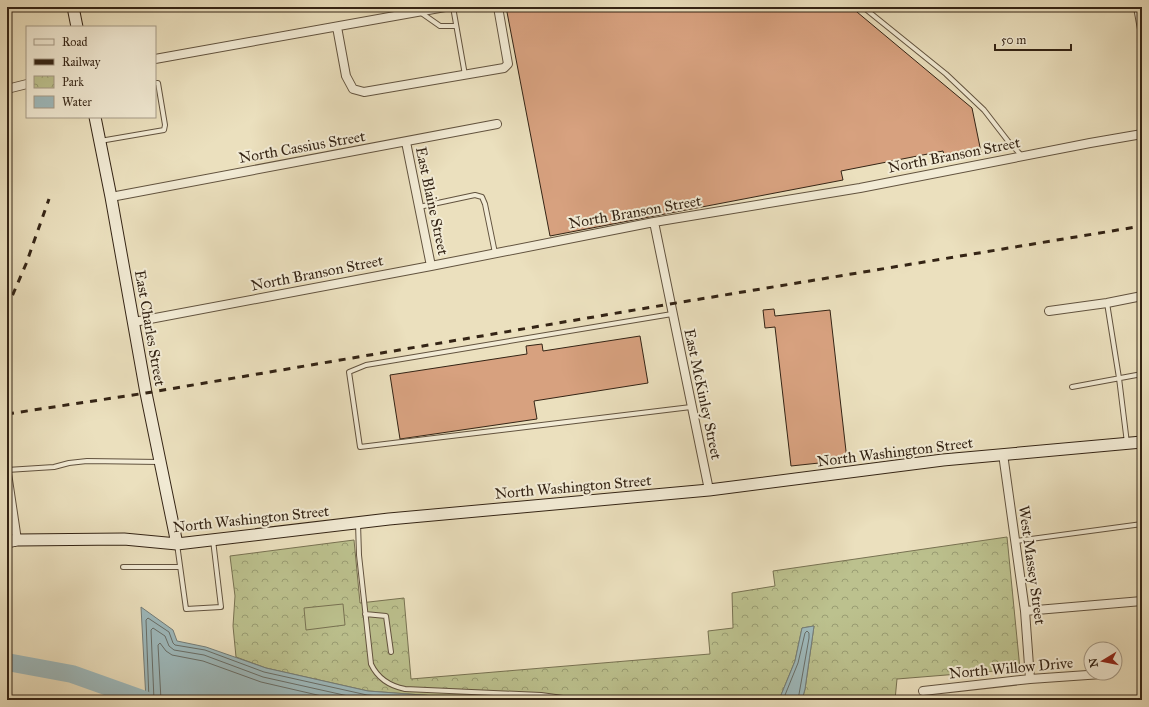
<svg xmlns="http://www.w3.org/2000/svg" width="1149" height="707" viewBox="0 0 1149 707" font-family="'IM FELL Great Primer',serif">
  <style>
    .park { fill: url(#park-crowns); stroke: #787252 }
    .pitch { fill: #bcc18e; stroke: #787252 }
    .water { fill: #9ebabd; stroke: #747e7a }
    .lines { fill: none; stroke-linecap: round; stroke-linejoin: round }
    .shore { stroke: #696f69; stroke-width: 1 }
    .river { stroke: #9ebabd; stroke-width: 18 }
    .building { fill: #d7a17f; stroke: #342415 }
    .lane-casing { stroke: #62533f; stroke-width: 6 }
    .street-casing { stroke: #62533f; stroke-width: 10 }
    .secondary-casing { stroke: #342415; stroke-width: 13 }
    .lane { stroke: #f2ebd5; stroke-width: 4 }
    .street { stroke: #f2ebd5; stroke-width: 8 }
    .secondary { stroke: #f2ebd5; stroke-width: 11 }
    .rail { stroke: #342415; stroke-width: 3; stroke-dasharray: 7 7; stroke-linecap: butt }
    .labels { text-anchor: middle; stroke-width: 4; stroke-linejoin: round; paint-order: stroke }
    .street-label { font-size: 15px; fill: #342415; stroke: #f2ebd5 }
  </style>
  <defs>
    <pattern id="park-crowns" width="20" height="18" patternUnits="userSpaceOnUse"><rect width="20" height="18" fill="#bcc18e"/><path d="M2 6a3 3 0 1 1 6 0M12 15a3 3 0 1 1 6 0" fill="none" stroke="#9a9d73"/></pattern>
  </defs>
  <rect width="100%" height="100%" fill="#ebe0be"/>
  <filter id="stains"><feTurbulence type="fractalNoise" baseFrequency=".005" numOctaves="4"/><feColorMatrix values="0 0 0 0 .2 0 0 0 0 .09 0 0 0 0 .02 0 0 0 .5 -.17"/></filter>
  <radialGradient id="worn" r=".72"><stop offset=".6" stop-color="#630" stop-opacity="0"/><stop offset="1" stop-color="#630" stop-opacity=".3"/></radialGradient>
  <path class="park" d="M1007 537 1020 669 897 679 895 700H802L805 689 814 626 802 628 795 661 779 700H490L368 691 266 668 236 657 233 626 235 596 230 556 354 540 360 603 404 598 411 679 710 654 708 631 733 628 732 593 775 586 773 571Z"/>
  <path class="pitch" d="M343 604 345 625 306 630 304 608Z"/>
  <path class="water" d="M141 607 173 630 177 641 206 647 266 668 368 691 490 700H146Z
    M814 626 805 689 802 700H779L795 661 802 628Z"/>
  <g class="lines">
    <path class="shore" d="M149 700 146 620 148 618 169 632 173 643 175 645 205 650 264 672 367 695 434 700
      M154 700 151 630 153 628 165 636 169 646 174 650 204 655 263 677 366 700
      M161 700 158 645 160 643 166 651 172 655 203 661 261 682 339 700
      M783 700 798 663 805 633 807 631 809 633V638L798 700"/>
    <path class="river" d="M7 662 72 674 145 700"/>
  </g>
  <path class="building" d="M506 7H851L972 108 981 152 945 159 943 151 841 171 843 180 550 236Z
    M774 309 775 316 830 310 847 460 791 466 775 327 765 328 763 310Z
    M640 336 648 383 534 401 537 419 400 439 390 375 527 354 526 346 542 344 543 351Z"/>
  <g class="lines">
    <g class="lane-casing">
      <path id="lane" d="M453 7 465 75
        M863 7 946 74 984 110 1008 141 1022 156
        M420 12 440 26H456
        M7 77 9 88
        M100 141 164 130 165 125 158 83H155
        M419 207 475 195 482 197 485 204 495 253
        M1107 303 1119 378 1127 443
        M672 314 366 365 349 372 360 447 691 407
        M1072 387 1142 374
        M7 470 54 467 69 463 87 461 160 462
        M358 523 359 555 371 664C378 679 390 686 405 689L541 695 570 699 594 700
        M1016 541 1142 524
        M177 544 186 609 221 607 213 540
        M123 567H180
        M365 614 386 616 391 652"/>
    </g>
    <g class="street-casing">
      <path id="street" d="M1138 7 1142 29
        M337 27 346 76 353 89 364 92 504 68 508 64 498 7
        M155 59 445 7
        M7 89 27 84
        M406 142 431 266
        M111 197 497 124
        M654 222 709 490
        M1049 311 1107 303 1142 296
        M134 322 431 266 654 222 860 188 1090 143 1142 134
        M1003 454 1025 611 1030 679
        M7 473 17 540
        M1025 611 1142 601
        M923 691 1030 679 1102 674"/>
    </g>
    <g class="secondary-casing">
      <path id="secondary" d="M73 7 77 27
        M95 117 111 197 146 393 177 544
        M7 542 17 540 124 539 177 544 389 519 709 490 943 460 1142 442"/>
    </g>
    <use href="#lane" class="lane"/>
    <use href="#street" class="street"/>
    <use href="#secondary" class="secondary"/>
    <path class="rail" d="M7 308 26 264 49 199
      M7 414 146 393 670 304 1142 226"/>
  </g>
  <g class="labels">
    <g class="street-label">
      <text transform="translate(302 147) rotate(-10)" y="5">North Cassius Street</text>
      <text transform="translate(954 155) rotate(-11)" y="5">North Branson Street</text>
      <text transform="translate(432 201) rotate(78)" y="5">East Blaine Street</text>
      <text transform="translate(635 212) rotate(-10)" y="5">North Branson Street</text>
      <text transform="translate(317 273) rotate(-11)" y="5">North Branson Street</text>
      <text transform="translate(150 328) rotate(80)" y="5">East Charles Street</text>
      <text transform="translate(703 394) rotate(78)" y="5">East McKinley Street</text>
      <text transform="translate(895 452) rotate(-7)" y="5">North Washington Street</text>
      <text transform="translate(573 487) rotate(-5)" y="5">North Washington Street</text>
      <text transform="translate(251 519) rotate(-6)" y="5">North Washington Street</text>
      <text transform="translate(1032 565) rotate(82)" y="5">West Massey Street</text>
      <text transform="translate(1011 668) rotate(-5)" y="5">North Willow Drive</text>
    </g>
  </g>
  <rect width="1149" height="707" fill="none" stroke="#ebe0be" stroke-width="24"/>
  <rect x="8" y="8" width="1133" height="691" fill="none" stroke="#342415" stroke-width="2"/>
  <rect x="12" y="12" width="1125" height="683" fill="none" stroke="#342415"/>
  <rect x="26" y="26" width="130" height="92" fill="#f2ebd5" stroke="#a69b88"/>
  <rect x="34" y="39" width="20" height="6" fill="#f2ebd5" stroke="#a69b88"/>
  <text x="62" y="46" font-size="12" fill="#342415">Road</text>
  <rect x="34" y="59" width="20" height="6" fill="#342415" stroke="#a69b88"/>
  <text x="62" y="66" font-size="12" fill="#342415">Railway</text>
  <rect x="34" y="76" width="20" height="12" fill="url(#park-crowns)" stroke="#a69b88"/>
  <text x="62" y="86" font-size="12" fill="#342415">Park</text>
  <rect x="34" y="96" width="20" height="12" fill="#9ebabd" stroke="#a69b88"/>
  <text x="62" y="106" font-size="12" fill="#342415">Water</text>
  <g transform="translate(1103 661) rotate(260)"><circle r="19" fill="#f2ebd5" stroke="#a69b88"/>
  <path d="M0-3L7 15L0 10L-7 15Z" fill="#8f2418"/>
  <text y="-6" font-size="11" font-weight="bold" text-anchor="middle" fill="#342415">N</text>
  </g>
  <path d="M995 44v6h76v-6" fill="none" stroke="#342415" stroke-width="2"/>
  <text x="1001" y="44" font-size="12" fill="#342415" stroke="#f2ebd5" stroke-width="3" paint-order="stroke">50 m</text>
  <rect width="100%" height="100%" filter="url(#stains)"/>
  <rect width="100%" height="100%" fill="url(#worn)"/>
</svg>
